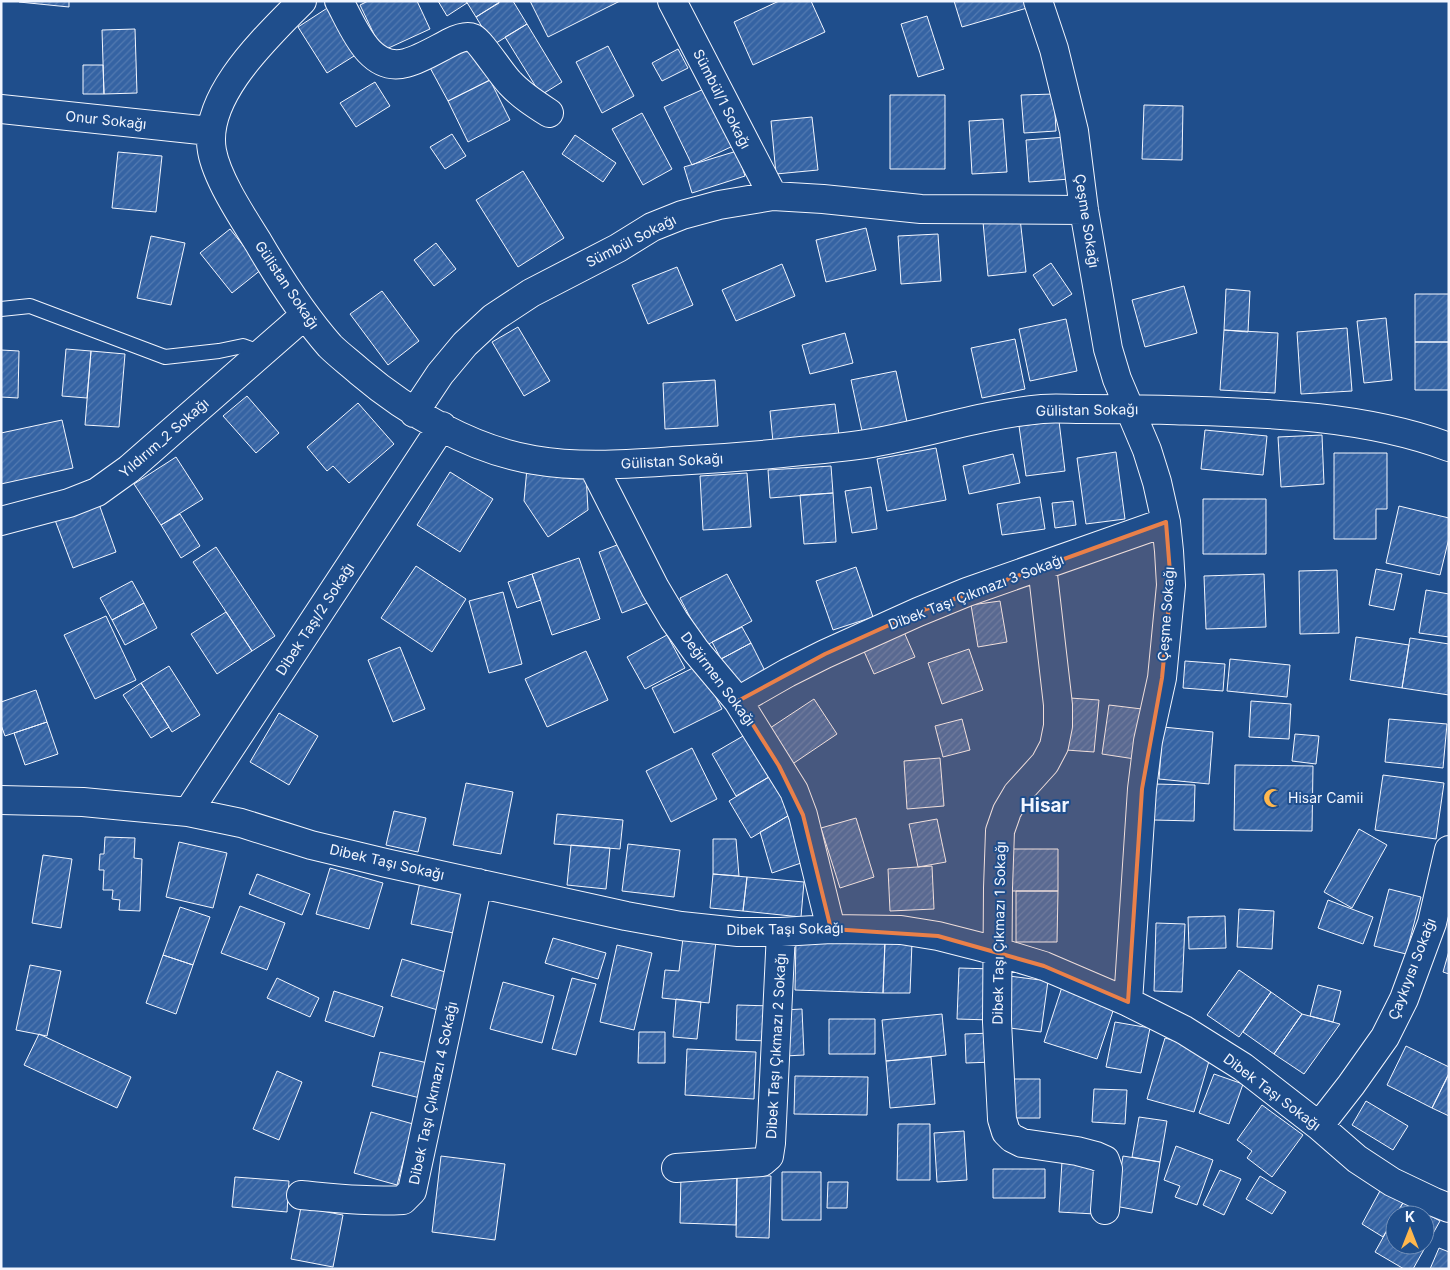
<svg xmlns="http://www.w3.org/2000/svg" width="1450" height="1270" viewBox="0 0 1450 1270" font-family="Inter,sans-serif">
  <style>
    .building { fill: url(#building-hatch); stroke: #f2f6ff }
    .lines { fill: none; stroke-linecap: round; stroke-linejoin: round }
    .lane-casing { stroke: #f2f6ff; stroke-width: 16 }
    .street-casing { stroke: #f2f6ff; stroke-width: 30 }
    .lane { stroke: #1f4e8c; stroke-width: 14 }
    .street { stroke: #1f4e8c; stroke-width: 28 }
    .marked { fill: #ea8049; fill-opacity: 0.2; stroke: #ea8049; stroke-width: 4; stroke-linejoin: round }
    .labels { text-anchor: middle; stroke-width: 4; stroke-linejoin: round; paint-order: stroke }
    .street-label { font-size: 14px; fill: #f2f6ff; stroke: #1f4e8c }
    .poi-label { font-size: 14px; fill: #f2f6ff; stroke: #1f4e8c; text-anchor: start }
    .district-label { font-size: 19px; font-weight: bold; fill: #f2f6ff; stroke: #1f4e8c }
  </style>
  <defs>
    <pattern id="building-hatch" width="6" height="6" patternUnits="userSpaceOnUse" patternTransform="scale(1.25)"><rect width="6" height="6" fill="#3563a3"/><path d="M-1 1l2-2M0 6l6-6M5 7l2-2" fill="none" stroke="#537ab1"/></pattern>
  </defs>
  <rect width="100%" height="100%" fill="#1f4e8c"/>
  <path class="building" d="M19 1H69V7L19 2Z
    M368 1H417L430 29 382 51 360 5Z
    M438 1H466L467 3 447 16Z
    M466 1H498L499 3 476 17Z
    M501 1H513L527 24 493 45 476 17Z
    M530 1H620L548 37Z
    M779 1H811L825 32 753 65 734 22Z
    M954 1H1025L1027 8 962 27Z
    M332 5 362 51 327 73 298 27Z
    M927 16 944 69 918 77 901 24Z
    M527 24 562 82 541 95 505 37Z
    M135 29 137 93 104 94 102 30Z
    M470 42 490 80 448 101 428 64Z
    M608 46 634 96 602 113 576 62Z
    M678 49 688 68 662 81 652 63Z
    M83 65H103L104 94H83Z
    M490 80 510 120 468 142 448 101Z
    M375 82 390 106 356 127 340 103Z
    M706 88 733 146 692 165 664 107Z
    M1054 94 1056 131 1024 133 1021 95Z
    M890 95H945V169H890Z
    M1144 105 1183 106 1182 160 1142 159Z
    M642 113 672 169 643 185 612 129Z
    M812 117 818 170 776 174 771 121Z
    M1003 119 1007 172 972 174 969 121Z
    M452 134 466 156 445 169 430 147Z
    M575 135 616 163 603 182 562 154Z
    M1067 137 1070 179 1029 182 1026 140Z
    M737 151 745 176 692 193 684 167Z
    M118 152 162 156 156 212 112 208Z
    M523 171 564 238 518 267 476 200Z
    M1020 218 1026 272 988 276 983 222Z
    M866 228 876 270 826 282 816 240Z
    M230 229 262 269 232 293 200 253Z
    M938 234 941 281 901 284 898 236Z
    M151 236 185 243 171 305 137 298Z
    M436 243 456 269 434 286 414 260Z
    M1051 263 1072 294 1053 306 1033 275Z
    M782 264 795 296 736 321 722 290Z
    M677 267 693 305 648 324 632 285Z
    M1184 286 1197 333 1145 347 1132 300Z
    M1226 289 1250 291 1248 332 1224 330Z
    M382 291 419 341 388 365 350 314Z
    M1415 294H1449V342H1415Z
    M1386 318 1392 380 1364 383 1357 321Z
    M1066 319 1077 371 1030 381 1019 329Z
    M518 327 550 381 524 396 492 342Z
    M1347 328 1352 391 1301 394 1297 332Z
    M1224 330 1278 333 1275 393 1220 390Z
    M845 333 853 363 810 374 802 345Z
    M1015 339 1025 389 982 398 971 348Z
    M1415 342H1449V390H1415Z
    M66 349 91 351 87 398 62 396Z
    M1 350 19 351 18 398 1 397Z
    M91 351 125 354 119 427 85 425Z
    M896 371 907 422 862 431 851 380Z
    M715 380 718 426 665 429 663 383Z
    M247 396 279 433 256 453 223 416Z
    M358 403 394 444 349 483 333 466 327 471 307 447Z
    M835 404 839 435 773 442 770 411Z
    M62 420 73 468 1 484V433Z
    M1059 421 1065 471 1026 476 1019 426Z
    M1205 430 1267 436 1263 475 1201 469Z
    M1322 435 1324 484 1281 487 1278 437Z
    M936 448 946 500 887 511 877 459Z
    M1116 452 1125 519 1086 524 1077 458Z
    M1334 453H1387V509H1376V539H1334Z
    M1013 454 1020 483 969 494 963 466Z
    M176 457 203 499 161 525 134 484Z
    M831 466 833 493 770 498 768 470Z
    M527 468 586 474 588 510 548 537 524 501Z
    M450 472 493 499 460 552 417 525Z
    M747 473 751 527 703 530 700 476Z
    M871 487 877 529 852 533 845 491Z
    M833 493 836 542 804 544 800 495Z
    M1040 497 1045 529 1002 535 997 504Z
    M1203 499H1266V554H1203Z
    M1073 501 1076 525 1055 528 1052 503Z
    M99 504 116 552 73 568 55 520Z
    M1399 506 1449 518V538L1440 575 1386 563Z
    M180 514 200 546 181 558 161 525Z
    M627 541 650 602 622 613 599 552Z
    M216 547 275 636 252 651 193 562Z
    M579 558 600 619 552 635 532 574Z
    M416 566 466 599 432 652 381 618Z
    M856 567 873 617 833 630 816 581Z
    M1376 569 1402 574 1394 610 1369 605Z
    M1337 570 1339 633 1300 634 1299 571Z
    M532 574 541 600 517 608 508 582Z
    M727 574 752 621 705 646 680 598Z
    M1264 574 1266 627 1206 629 1204 576Z
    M132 581 144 603 112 620 100 598Z
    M1426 590 1449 594V637L1419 633Z
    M503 592 522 664 489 673 469 601Z
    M1000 601 1007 642 978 647 971 605Z
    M144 603 157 628 125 645 112 620Z
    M226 612 252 651 217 674 191 634Z
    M106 616 136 680 95 699 64 635Z
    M742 627 751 643 721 659 712 642Z
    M904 632 915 657 874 674 863 649Z
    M667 635 685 668 645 689 627 657Z
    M1356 637 1409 645 1402 688 1350 680Z
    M1410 638 1449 644V695L1402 688Z
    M751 643 765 671 735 686 721 659Z
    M400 647 425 709 393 722 368 660Z
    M969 649 983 690 942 704 928 663Z
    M586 651 608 700 547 727 525 679Z
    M1230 659 1290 665 1287 697 1227 691Z
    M1185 661 1225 664 1223 691 1183 688Z
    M699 665 722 709 674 733 652 688Z
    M169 666 200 715 172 732 141 683Z
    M141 683 169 727 151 738 123 695Z
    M36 690 47 722 5 736 1 725V702Z
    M1070 698 1099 700 1094 752 1066 750Z
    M814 699 837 734 791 765 767 730Z
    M1251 701 1291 704 1289 739 1249 737Z
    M1109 705 1142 709 1135 759 1102 754Z
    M279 713 318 736 289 785 250 762Z
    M962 719 970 750 943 757 935 726Z
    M1389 719 1447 724 1443 768 1385 762Z
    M47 722 58 754 25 765 14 733Z
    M1163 727 1213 732 1209 784 1159 779Z
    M750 732 774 774 736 796 712 754Z
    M1295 734 1319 736 1316 764 1292 761Z
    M692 748 717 799 671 822 646 771Z
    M940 758 944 806 907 809 904 761Z
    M1235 765 1313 766 1312 831 1234 830Z
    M774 774 796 811 751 838 729 801Z
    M1383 775 1444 783 1436 839 1375 830Z
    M466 783 513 792 501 854 453 845Z
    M1155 784 1195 785 1194 821 1154 820Z
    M394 811 426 818 418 852 386 845Z
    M557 814 623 820 620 849 554 844Z
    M788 816 804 862 772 873 760 832Z
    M856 818 874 877 840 888 821 828Z
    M937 819 946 862 918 867 909 824Z
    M1359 829 1387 845 1352 908 1324 892Z
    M105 837 135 838 134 858 142 859 140 911 119 910 120 900 112 899 113 890H103L104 870H99L100 854H104Z
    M713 839H736L739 876 713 874Z
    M179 842 227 853 213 908 166 897Z
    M628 844 680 850 674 897 622 891Z
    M571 845 610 848 606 889 567 885Z
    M1011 849H1058V891H1010Z
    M43 855 72 859 61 928 32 923Z
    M932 866 934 909 890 911 888 869Z
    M330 868 383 883 369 929 316 914Z
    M257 874 310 894 302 915 249 894Z
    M713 874 747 877 743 911 710 908Z
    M747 877 804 882 801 917 743 911Z
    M420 882 467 892 458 934 411 924Z
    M1389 889 1421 897 1406 954 1374 946Z
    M1016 891H1058L1057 942H1016Z
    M1328 900 1373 917 1363 944 1318 928Z
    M240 906 285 923 267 970 221 953Z
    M180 907 210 917 193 965 163 955Z
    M1239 909 1274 911 1272 949 1237 947Z
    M1225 916 1226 948 1189 949 1188 917Z
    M1156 923 1185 924 1182 992 1154 991Z
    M553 938 606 953 598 979 545 963Z
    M683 938 716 941 709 1003 662 998 665 970 679 971Z
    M796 938 885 941 883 993 795 990Z
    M885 941 912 942 910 993H883Z
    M617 945 652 953 634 1030 600 1022Z
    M1449 951V974L1443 972Z
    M163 955 193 965 176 1014 146 1003Z
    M402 959 452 974 441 1011 391 996Z
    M30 965 61 971 47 1036 16 1030Z
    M959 968 993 969 991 1020 957 1019Z
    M1239 970 1271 992 1239 1037 1207 1015Z
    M1009 976 1048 981 1041 1032 1002 1027Z
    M277 978 319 998 310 1017 267 998Z
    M572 978 596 984 576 1055 552 1049Z
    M503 982 554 996 542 1043 490 1029Z
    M1318 985 1341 991 1333 1022 1310 1016Z
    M1062 987 1115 1005 1097 1059 1044 1042Z
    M334 991 383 1007 374 1037 325 1021Z
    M1271 992 1302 1014 1274 1054 1243 1032Z
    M676 999 701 1002 697 1039 673 1037Z
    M737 1005 772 1006 770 1041 736 1040Z
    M802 1009 804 1055 785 1056 783 1010Z
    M942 1014 946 1055 886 1061 882 1020Z
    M1302 1014 1340 1024 1304 1074 1274 1054Z
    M829 1019H875V1054H829Z
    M1115 1022 1150 1028 1141 1073 1106 1067Z
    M639 1032H665V1063H638Z
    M992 1033 993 1062 966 1063 965 1034Z
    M39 1034 131 1077 117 1108 24 1065Z
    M1165 1038 1212 1051 1194 1112 1147 1099Z
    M1406 1046 1449 1067V1073L1432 1108 1387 1085Z
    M687 1049 756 1052 754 1099 685 1095Z
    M380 1052 432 1064 424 1099 372 1086Z
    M931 1057 935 1104 890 1108 886 1061Z
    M277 1071 302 1082 279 1140 253 1129Z
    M1214 1074 1243 1084 1229 1124 1199 1113Z
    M795 1076 868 1077 867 1115 794 1114Z
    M1448 1076H1449V1116L1432 1108Z
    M1012 1079H1040V1118H1012Z
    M1094 1089 1127 1090 1125 1124 1092 1122Z
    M1366 1101 1408 1126 1393 1150 1352 1125Z
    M1262 1105 1303 1135 1272 1177 1247 1158 1252 1151 1237 1140Z
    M371 1112 413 1124 397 1185 354 1173Z
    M1139 1117 1167 1121 1160 1162 1132 1157Z
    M898 1124H930V1180H897Z
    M964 1131 967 1180 937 1182 934 1133Z
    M1176 1146 1213 1160 1197 1205 1175 1197 1180 1186 1164 1180Z
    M441 1156 505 1164 495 1240 432 1232Z
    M1123 1156 1160 1162 1152 1213 1115 1206Z
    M1062 1161 1098 1163 1095 1214 1059 1212Z
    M993 1169H1045V1198H993Z
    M1220 1170 1241 1179 1224 1215 1203 1205Z
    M782 1172H821V1220H782Z
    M681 1174 737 1175 736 1225 680 1223Z
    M737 1175 771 1176 769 1238 736 1237Z
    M1260 1176 1286 1192 1272 1214 1246 1199Z
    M235 1177 289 1181 287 1212 232 1207Z
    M828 1182H848L847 1208H827Z
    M1381 1189 1404 1201 1383 1237 1362 1224Z
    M1404 1201 1440 1221 1413 1269H1404L1375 1252 1395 1216V1245H1425V1215H1396Z
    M301 1207 343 1215 333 1267 291 1259Z
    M1439 1248 1449 1252V1269H1430Z"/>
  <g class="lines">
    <g class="lane-casing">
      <path id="lane" d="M1 309 30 306 165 357 219 351 243 346 262 353"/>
    </g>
    <g class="street-casing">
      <path id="street" d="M302 1C267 37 202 96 212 151 217 179 243 218 258 242 279 278 302 314 330 346 339 355 350 363 360 372 407 412 472 450 534 460 586 469 639 463 691 460 728 458 765 455 801 451 825 449 849 447 872 443 929 433 984 414 1042 409 1055 408 1069 409 1082 409 1111 409 1139 409 1168 410 1262 413 1360 414 1449 447
        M339 1C353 26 369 73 406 63 421 59 437 49 451 42 457 39 466 35 473 38 481 42 501 74 510 83 521 95 535 104 549 113
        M672 1 773 196
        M1038 1 1054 49 1074 131 1084 210 1108 349 1117 379 1147 450 1157 482 1166 522 1169 551 1171 585 1162 678 1148 741 1142 789 1128 1002
        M1 109 210 131
        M414 413 440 374 465 344 493 318 531 293 618 248 652 227 682 215 719 205 773 196 823 199 921 209 1084 210
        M593 466 655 588 674 620 696 651 738 701 794 791 803 815 831 929
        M1 521 69 503 97 492 129 469 305 315
        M1042 566 1058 705V726L1054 746 1045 763 1017 794 1007 811 1000 831 998 888 997 1022 1002 1119 1006 1132 1012 1138 1022 1143 1077 1151 1096 1156 1105 1160 1108 1169 1105 1210
        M738 701 787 673 825 654 918 612 967 592 1166 522
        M1 800 83 802 188 812 241 823 311 845 386 863 626 916 681 926 738 932H781L831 929 901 930 938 936 985 948 1044 966 1128 1002 1184 1030 1243 1067 1319 1126 1357 1159 1392 1182 1434 1202 1449 1208
        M188 812 442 426
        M1319 1126 1351 1085 1385 1037 1404 999 1432 923 1449 850
        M676 1168 762 1162 769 1156 771 1143 781 932
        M301 1195C335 1198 369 1202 403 1200L412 1191 478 883"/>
    </g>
    <use href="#lane" class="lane"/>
    <use href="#street" class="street"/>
  </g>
  <path class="marked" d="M1166 522 1171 585 1162 678 1142 789 1128 1002 1044 966 938 936 831 929 803 815 779 766 738 701 825 654 918 612Z"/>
  <defs>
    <g id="mosque-bare" transform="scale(1.5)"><path d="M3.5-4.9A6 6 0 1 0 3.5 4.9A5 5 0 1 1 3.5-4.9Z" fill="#ffb74d" stroke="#1f4e8c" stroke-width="2.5" paint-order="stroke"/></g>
  </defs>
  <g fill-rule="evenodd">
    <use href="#mosque-bare" x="1273" y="798"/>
  </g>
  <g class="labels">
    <g class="street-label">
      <text transform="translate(722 99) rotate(63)" y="5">Sümbül/1 Sokağı</text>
      <text transform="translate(106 120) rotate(6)" y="5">Onur Sokağı</text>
      <text transform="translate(1087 221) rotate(81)" y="5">Çeşme Sokağı</text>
      <text transform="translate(631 241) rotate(-27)" y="5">Sümbül Sokağı</text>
      <text transform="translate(287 285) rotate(56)" y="5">Gülistan Sokağı</text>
      <text transform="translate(1087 410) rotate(-1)" y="5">Gülistan Sokağı</text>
      <text transform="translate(164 438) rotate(-41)" y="5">Yıldırım_2 Sokağı</text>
      <text transform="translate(672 461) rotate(-3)" y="5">Gülistan Sokağı</text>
      <text transform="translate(976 592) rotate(-21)" y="5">Dibek Taşı Çıkmazı 3 Sokağı</text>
      <text transform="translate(1166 614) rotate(-86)" y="5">Çeşme Sokağı</text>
      <text transform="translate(315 619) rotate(-57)" y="5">Dibek Taşı/2 Sokağı</text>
      <text transform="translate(718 679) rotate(53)" y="5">Değirmen Sokağı</text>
      <text transform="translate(387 862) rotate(13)" y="5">Dibek Taşı Sokağı</text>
      <text transform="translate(785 929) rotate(-1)" y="5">Dibek Taşı Sokağı</text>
      <text transform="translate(999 933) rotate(-89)" y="5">Dibek Taşı Çıkmazı 1 Sokağı</text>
      <text transform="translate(1412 969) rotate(-69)" y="5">Çaykıyısı Sokağı</text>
      <text transform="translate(776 1046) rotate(-87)" y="5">Dibek Taşı Çıkmazı 2 Sokağı</text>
      <text transform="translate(1272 1092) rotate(37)" y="5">Dibek Taşı Sokağı</text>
      <text transform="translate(433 1093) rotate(-78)" y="5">Dibek Taşı Çıkmazı 4 Sokağı</text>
    </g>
    <g class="poi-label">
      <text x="1288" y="803">Hisar Camii</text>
    </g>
    <g class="district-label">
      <text x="1045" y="812">Hisar</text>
    </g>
  </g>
  <rect width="1450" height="1270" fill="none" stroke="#f2f6ff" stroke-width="5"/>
  <g transform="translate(1410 1230)"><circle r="24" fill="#1f4e8c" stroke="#7391ba"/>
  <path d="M0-4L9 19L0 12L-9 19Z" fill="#ffb74d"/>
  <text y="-8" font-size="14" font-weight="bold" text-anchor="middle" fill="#f2f6ff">K</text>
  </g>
</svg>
